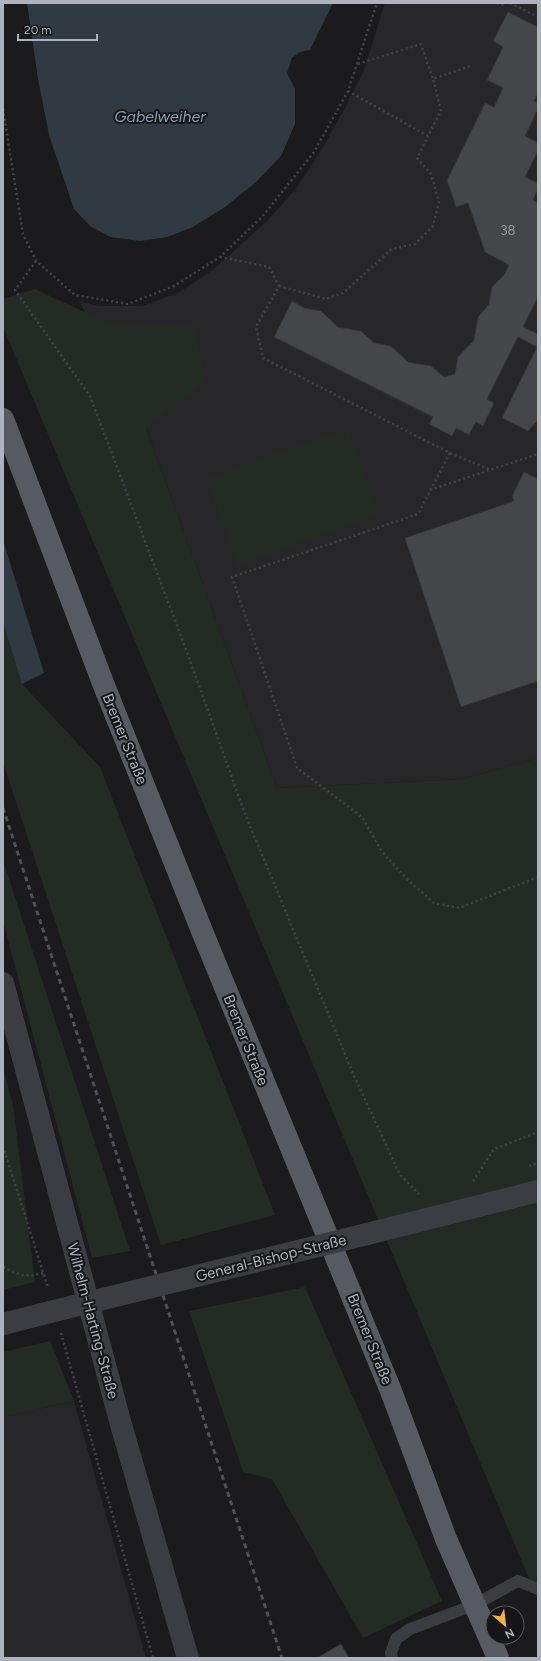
<svg xmlns="http://www.w3.org/2000/svg" width="541" height="1661" viewBox="0 0 541 1661" font-family="Figtree,sans-serif">
  <style>
    .built { fill: #27272a }
    .green { fill: #232b24 }
    .water { fill: #313a41 }
    .building { fill: #45464a; stroke: #353539 }
    .lines { fill: none; stroke-linecap: round; stroke-linejoin: round }
    .path { stroke: #424449; stroke-width: 2.5; stroke-dasharray: 2 3; stroke-linecap: butt }
    .service { stroke: #3c3d42; stroke-width: 12 }
    .minor { stroke: #3c3d42; stroke-width: 22 }
    .primary { stroke: #585a61; stroke-width: 22 }
    .rail { stroke: #4f5157; stroke-width: 3; stroke-dasharray: 5 4; stroke-linecap: butt }
    .minor-bridge { stroke: #3c3d42; stroke-width: 22 }
    .labels { text-anchor: middle; stroke-width: 4; stroke-linejoin: round; paint-order: stroke }
    .number-label { font-size: 13px; fill: #9497a0 }
    .street-label { font-size: 15px; fill: #aeb2bc; stroke: #161618 }
    .water-label { font-size: 16px; font-style: italic; fill: #86a0b5; stroke: #161618 }
  </style>
  <rect width="100%" height="100%" fill="#1b1b1d"/>
  <path class="built" d="M385 3H538V758L463 779 277 788 146 428 79 301 99 306H142L178 293 213 270 266 222 295 190 319 154 344 110 364 70Z
    M74 1401 146 1658H3V1417Z"/>
  <path class="green" d="M35 289 110 324 195 325 205 382 146 428 277 788 463 779 538 758V1600L3 327V299Z
    M348 428 379 515 237 566 206 478Z
    M3 623 22 684 100 767 275 1215 161 1245 3 762Z
    M3 860 130 1251 92 1258 3 921Z
    M3 1067 13 1105 35 1282 3 1290Z
    M305 1287 442 1601 363 1638 272 1479 243 1472 189 1311Z
    M50 1341 74 1401 3 1417V1352Z"/>
  <path class="water" d="M27 3H333L310 50 300 52 292 58 287 73 295 89V124L281 156 255 183 225 207 193 227 167 237 140 241 110 237 90 226 74 209 49 135 38 79Z
    M3 540 44 673 22 684 3 623Z"/>
  <path class="building" d="M508 12 538 27V93L534 101 538 103V109L525 136 538 143V151L525 177 538 183V189L533 200 538 203V297L523 327 538 334V420L528 431 502 418 537 347 518 337 487 399 494 403 483 426 476 422 469 435 456 428 452 436 429 424 433 417 274 337 292 301 304 308 321 311 338 327 361 331 374 343 391 346 408 362 431 366 444 377 455 374 458 357 474 340 478 317 489 304 492 287 504 275 509 265 485 252 468 203 456 207 447 180 485 103 494 107 503 88 487 80 503 47 493 41Z
    M524 472 538 479V681L461 707 405 538 514 501 512 496Z
    M341 1644 349 1658H317Z"/>
  <g class="lines">
    <path class="path" d="M497 3 500 5 505 3
      M510 3 538 17
      M358 64 421 44 433 79 471 66
      M348 91 428 136 441 111 433 79
      M3 109 23 234 36 261 75 295 128 304 174 286 220 257 262 217 314 152 348 91 377 3
      M220 257 269 267 279 286 256 327 263 358 450 453 418 514 232 577 297 768 362 817 382 852 407 879 434 903 459 908 538 877
      M36 261 15 290 90 396 187 652 245 814 355 1078 400 1175 419 1194
      M279 286 326 299 343 293 392 249 415 244 433 226 439 202 431 174 417 158 428 136
      M450 453 491 470
      M430 490 538 454
      M3 1146 48 1288
      M529 1166 538 1163
      M473 1181 494 1149 538 1132
      M3 1267C21 1275 24 1278 44 1273
      M61 1333 153 1658"/>
    <path class="service" d="M392 1658 391 1653 396 1639 410 1629 474 1605 518 1581 538 1589"/>
    <path class="minor" d="M3 983 120 1421 188 1658
      M367 1234 538 1191
      M3 1324 50 1312"/>
    <path class="primary" d="M3 419 103 683 204 936 391 1391 446 1539 498 1658"/>
    <path class="rail" d="M3 808 282 1658"/>
    <path class="minor-bridge" d="M50 1312 367 1234"/>
  </g>
  <g class="labels">
    <g class="number-label">
      <text x="508" y="235">38</text>
    </g>
    <g class="street-label">
      <text transform="translate(125 739) rotate(68)" y="5">Bremer Straße</text>
      <text transform="translate(246 1040) rotate(68)" y="5">Bremer Straße</text>
      <text transform="translate(271 1258) rotate(-14)" y="5">General-Bishop-Straße</text>
      <text transform="translate(93 1321) rotate(75)" y="5">Wilhelm-Harting-Straße</text>
      <text transform="translate(370 1339) rotate(68)" y="5">Bremer Straße</text>
    </g>
    <g class="water-label">
      <text x="160" y="122">Gabelweiher</text>
    </g>
  </g>
  <rect width="541" height="1661" fill="none" stroke="#aeb2bc" stroke-width="8"/>
  <g transform="translate(505 1625) rotate(152)"><circle r="19" fill="#161618" stroke="#53545a"/>
  <path d="M0-3L7 15L0 10L-7 15Z" fill="#eeb342"/>
  <text y="-6" font-size="11" font-weight="bold" text-anchor="middle" fill="#aeb2bc">N</text>
  </g>
  <path d="M18 34v6h79v-6" fill="none" stroke="#aeb2bc" stroke-width="2"/>
  <text x="24" y="34" font-size="12" fill="#aeb2bc" stroke="#161618" stroke-width="3" paint-order="stroke">20 m</text>
</svg>
